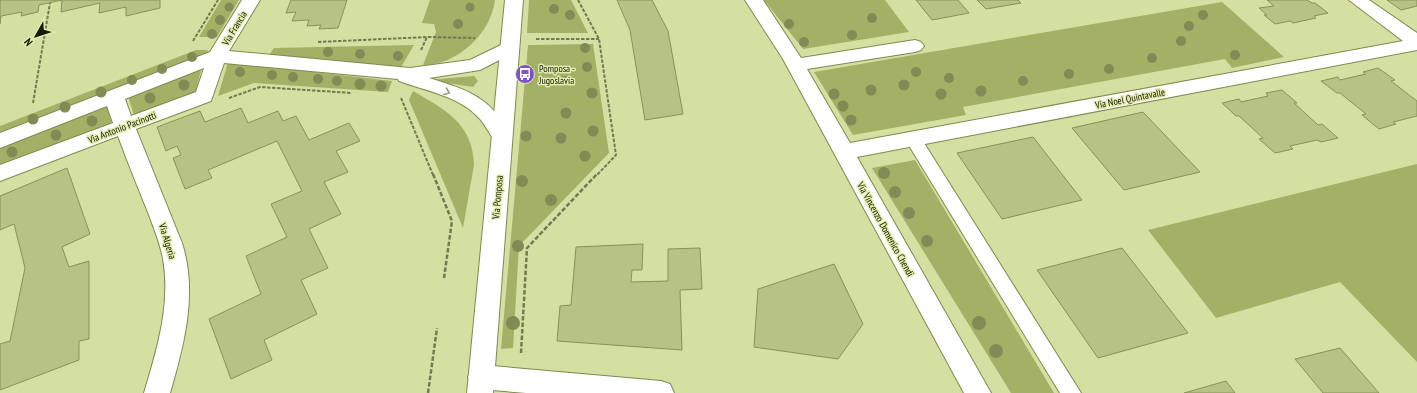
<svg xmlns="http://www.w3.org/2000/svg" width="1417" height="393" viewBox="0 0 1417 393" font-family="'PT Sans Narrow',sans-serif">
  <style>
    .green { fill: #a4b065 }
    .building { fill: #b7c285; stroke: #889256 }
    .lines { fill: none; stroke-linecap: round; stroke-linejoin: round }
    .lane-casing { stroke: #7f894e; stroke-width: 2 }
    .street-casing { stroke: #7f894e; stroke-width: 2 }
    .secondary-casing { stroke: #7f894e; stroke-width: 2 }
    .path-far1 { stroke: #737a50; stroke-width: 2; stroke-dasharray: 3.5 1.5; stroke-linecap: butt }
    .path { stroke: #737a50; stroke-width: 2.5; stroke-dasharray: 4.5 2; stroke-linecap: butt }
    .lane { fill: #fff; fill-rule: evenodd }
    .street { fill: #fff; fill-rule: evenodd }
    .secondary { fill: #fff; fill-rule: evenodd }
    .tree { fill: #828a55 }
    .oneway { stroke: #97988e }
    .labels { text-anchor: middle; stroke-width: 3; stroke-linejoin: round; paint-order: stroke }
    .street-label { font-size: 10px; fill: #171a03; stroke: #e1edae }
    .poi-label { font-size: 10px; fill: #171a03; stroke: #e1edae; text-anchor: start }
  </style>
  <rect width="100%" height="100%" fill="#d4e0a2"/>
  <path class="green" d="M221 0H239L217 37H199Z
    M430 0H495C491 34 457 65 423 65L436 32 434 24 422 23Z
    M529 0H571L588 33H527Z
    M764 0H885L909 32 803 49Z
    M1222 2 1284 57 1232 68 1225 59 963 107 966 115 853 135 814 72Z
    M593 44 609 153 519 246 513 348 501 349 528 45Z
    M414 45 400 69 269 55 274 48Z
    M196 50H208L202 59 0 138V126Z
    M228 62 392 81 388 92 254 83 218 96Z
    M202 67 195 93 134 115 128 96Z
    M474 76 478 81 473 87 428 80Z
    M413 91C444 109 473 123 474 165L463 228 409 100Z
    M106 103 112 124 0 166V145Z
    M915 160 1054 393H1011L872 168Z
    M1417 164V362L1340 282 1216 318 1148 230Z"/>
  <path class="building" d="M0 0H160V8L126 16V7L99 13 100 3 61 12 62 0 39 5 38 12 21 16 22 12 1 16 0 24Z
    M291 0H347L338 28 319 29 321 25 307 26 309 20 292 21 296 12 286 13Z
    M617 0H652L668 31 683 114 645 120 630 30Z
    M916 0H958L969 13 932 20Z
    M977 0H1018L1021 3 986 9Z
    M1267 0H1307L1312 3H1315L1328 13 1314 16 1316 18 1293 23 1290 21 1275 24 1264 15H1267L1259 8 1274 6Z
    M1387 0H1417V6L1401 10Z
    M1378 68 1395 80 1391 81 1417 101V116L1393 122 1396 124 1379 129 1362 115 1366 114 1340 93H1337L1321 81 1338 77 1340 80 1366 74 1363 72Z
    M1282 90 1297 103H1294L1318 125 1322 124 1338 138 1321 142 1317 140 1290 146 1293 149 1275 153 1259 139 1263 138 1239 116H1236L1222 103 1239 99 1241 102 1268 96 1266 93Z
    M241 108 248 123 278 111 283 121 296 116 309 140 349 123 360 141 336 151 348 172 324 182 341 214 309 229 328 268 301 280 317 314 264 340 272 360 231 379 209 319 261 294 246 256 287 237 271 204 302 191 277 141 208 170 212 178 185 189 173 158 181 155 177 146 166 151 157 127 200 111 205 122Z
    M1143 112 1200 172 1124 190 1072 128Z
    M1033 137 1082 200 1002 219 957 153Z
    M67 168 90 234 62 247 69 267 89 261V339L79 341V360L0 390V344L10 341 25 268 14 224 0 230V196Z
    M643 244 642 270H632L631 282 668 281V249L700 248 702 289 680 290 682 350 557 341 560 306 571 305 576 247Z
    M1122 248 1188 333 1098 358 1037 270Z
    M834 264 863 324 838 359 754 347 758 289Z
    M1340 348 1379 393H1323L1295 359Z
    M1226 381 1235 393H1184Z"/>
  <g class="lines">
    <g class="lane-casing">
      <path id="lane" d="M913 133 919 135 1081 393H1060L905 139 907 135Z"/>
    </g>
    <g class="street-casing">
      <path id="street" d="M242 0H260L229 51 410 68 470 60 503 44 509 42 515 44 518 48 515 52 480 70 429 78C471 91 490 97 512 137L509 142 502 144 495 142C490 134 486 126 480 119 460 96 426 91 399 81L398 79 224 63 211 101 136 129 182 243C198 293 184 345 170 393H144C157 350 171 304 163 259 160 242 153 226 147 210 137 185 127 161 118 136L0 181V165L113 123 107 106 0 148V133L210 52ZM204 68 196 92 131 116 125 99Z
        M745 0H763L801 58 915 40 921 42 924 46 921 50 915 52 807 69 850 143 1403 41 1349 0H1369L1417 33V50L857 157 991 393H964L783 59Z
        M481 365 661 381 670 384 674 393H526L481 389 472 385 468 377 472 369Z"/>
    </g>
    <g class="secondary-casing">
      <path id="secondary" d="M505 0H523L493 393H467Z"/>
    </g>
    <path class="path-far1" d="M578 0 599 39 616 155 597 175
      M536 39H599
      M193 41 218 0
      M318 42 427 37 475 38
      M421 50 427 37
      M229 98 260 87 352 93
      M401 98 433 175
      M33 103 50 3"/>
    <path class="path" d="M433 174 452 221 444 278
      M521 353 527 248 597 174
      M428 393 437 328"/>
    <use href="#lane" class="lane"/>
    <use href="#street" class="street"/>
    <use href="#secondary" class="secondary"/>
  </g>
  <g class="tree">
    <circle cx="229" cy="7" r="4.5"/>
    <circle cx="470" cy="7" r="4.5"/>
    <circle cx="554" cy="9" r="5"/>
    <circle cx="570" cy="15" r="5"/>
    <circle cx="1203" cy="15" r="5"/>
    <circle cx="872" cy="18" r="5"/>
    <circle cx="220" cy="20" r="5"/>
    <circle cx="458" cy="24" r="5"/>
    <circle cx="789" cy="24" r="5"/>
    <circle cx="1189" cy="26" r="5"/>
    <circle cx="212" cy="34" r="5"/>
    <circle cx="852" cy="35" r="5"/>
    <circle cx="1181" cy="41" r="5"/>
    <circle cx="804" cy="42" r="5"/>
    <circle cx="585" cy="48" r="5"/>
    <circle cx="328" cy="52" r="5"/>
    <circle cx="360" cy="54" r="5"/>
    <circle cx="1235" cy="55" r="5"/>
    <circle cx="398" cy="56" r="5"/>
    <circle cx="192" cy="57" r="5"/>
    <circle cx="1152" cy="58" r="5"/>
    <circle cx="587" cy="67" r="5"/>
    <circle cx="162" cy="69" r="5"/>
    <circle cx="1109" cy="69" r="5"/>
    <circle cx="240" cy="72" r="5"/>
    <circle cx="916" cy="72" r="5"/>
    <circle cx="1069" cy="74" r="5"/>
    <circle cx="272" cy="75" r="5"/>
    <circle cx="293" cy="77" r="5"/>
    <circle cx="949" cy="78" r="5"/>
    <circle cx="318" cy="79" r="5"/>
    <circle cx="132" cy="80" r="5"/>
    <circle cx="337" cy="81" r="5"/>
    <circle cx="565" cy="81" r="5"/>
    <circle cx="1023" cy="81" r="5"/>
    <circle cx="360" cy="84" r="5.5"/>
    <circle cx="184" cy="85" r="5.5"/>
    <circle cx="904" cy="85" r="5.5"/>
    <circle cx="381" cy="86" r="5.5"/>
    <circle cx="871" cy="90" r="5.5"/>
    <circle cx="981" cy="91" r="5.5"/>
    <circle cx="101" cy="92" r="5.5"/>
    <circle cx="592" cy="93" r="5.5"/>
    <circle cx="834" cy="94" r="5.5"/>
    <circle cx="941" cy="94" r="5.5"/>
    <circle cx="150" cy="98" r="5.5"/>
    <circle cx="843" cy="106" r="5.5"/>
    <circle cx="65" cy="107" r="5.5"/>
    <circle cx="566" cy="113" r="5.5"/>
    <circle cx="33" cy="119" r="5.5"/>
    <circle cx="851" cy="120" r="5.5"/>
    <circle cx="92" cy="121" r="5.5"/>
    <circle cx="593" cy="131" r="5.5"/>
    <circle cx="56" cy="135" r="5.5"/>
    <circle cx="526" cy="136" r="5.5"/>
    <circle cx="561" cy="138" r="5.5"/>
    <circle cx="12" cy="152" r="5.5"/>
    <circle cx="585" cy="156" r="5.5"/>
    <circle cx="884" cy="173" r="6"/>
    <circle cx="522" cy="181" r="6"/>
    <circle cx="895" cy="192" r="6"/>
    <circle cx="551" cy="200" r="6"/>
    <circle cx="909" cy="213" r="6"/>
    <circle cx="927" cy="241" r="6"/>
    <circle cx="518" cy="246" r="6"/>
    <circle cx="513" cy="323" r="7"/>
    <circle cx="979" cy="323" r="7"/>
    <circle cx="996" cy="351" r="7"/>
  </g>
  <defs><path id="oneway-chevron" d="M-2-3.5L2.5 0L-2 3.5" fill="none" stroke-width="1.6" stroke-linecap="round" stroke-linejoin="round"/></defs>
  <use class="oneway" href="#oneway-chevron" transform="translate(447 92) rotate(21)"/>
  <defs>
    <g id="bus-disc" transform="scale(1)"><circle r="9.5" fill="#7e52cb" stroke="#e1edae"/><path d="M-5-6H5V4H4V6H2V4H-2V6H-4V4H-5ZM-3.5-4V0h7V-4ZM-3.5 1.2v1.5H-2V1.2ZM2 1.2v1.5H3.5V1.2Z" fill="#fff"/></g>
  </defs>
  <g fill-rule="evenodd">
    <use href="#bus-disc" x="525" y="74"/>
  </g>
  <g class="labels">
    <g class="street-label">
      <text transform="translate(234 28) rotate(-59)" y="4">Via Francia</text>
      <text transform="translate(1130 98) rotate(-11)" y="4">Via Noel Quintavalle</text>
      <text transform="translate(122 127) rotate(-21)" y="4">Via Antonio Pacinotti</text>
      <text transform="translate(497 197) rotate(-85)" y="4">Via Pomposa</text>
      <text transform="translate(886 229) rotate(61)" y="4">Via Vincenzo Domenico Chendi</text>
      <text transform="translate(168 241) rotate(73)" y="4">Via Algeria</text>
    </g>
    <g class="poi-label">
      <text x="539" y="72">Pomposa -<tspan x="539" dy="12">Jugoslavia</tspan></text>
    </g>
  </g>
  <g transform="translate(36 36) rotate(231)" stroke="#e1edae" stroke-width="3" paint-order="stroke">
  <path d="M0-3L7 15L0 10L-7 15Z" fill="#171a03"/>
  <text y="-6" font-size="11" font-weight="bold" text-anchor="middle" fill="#171a03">N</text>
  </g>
</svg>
